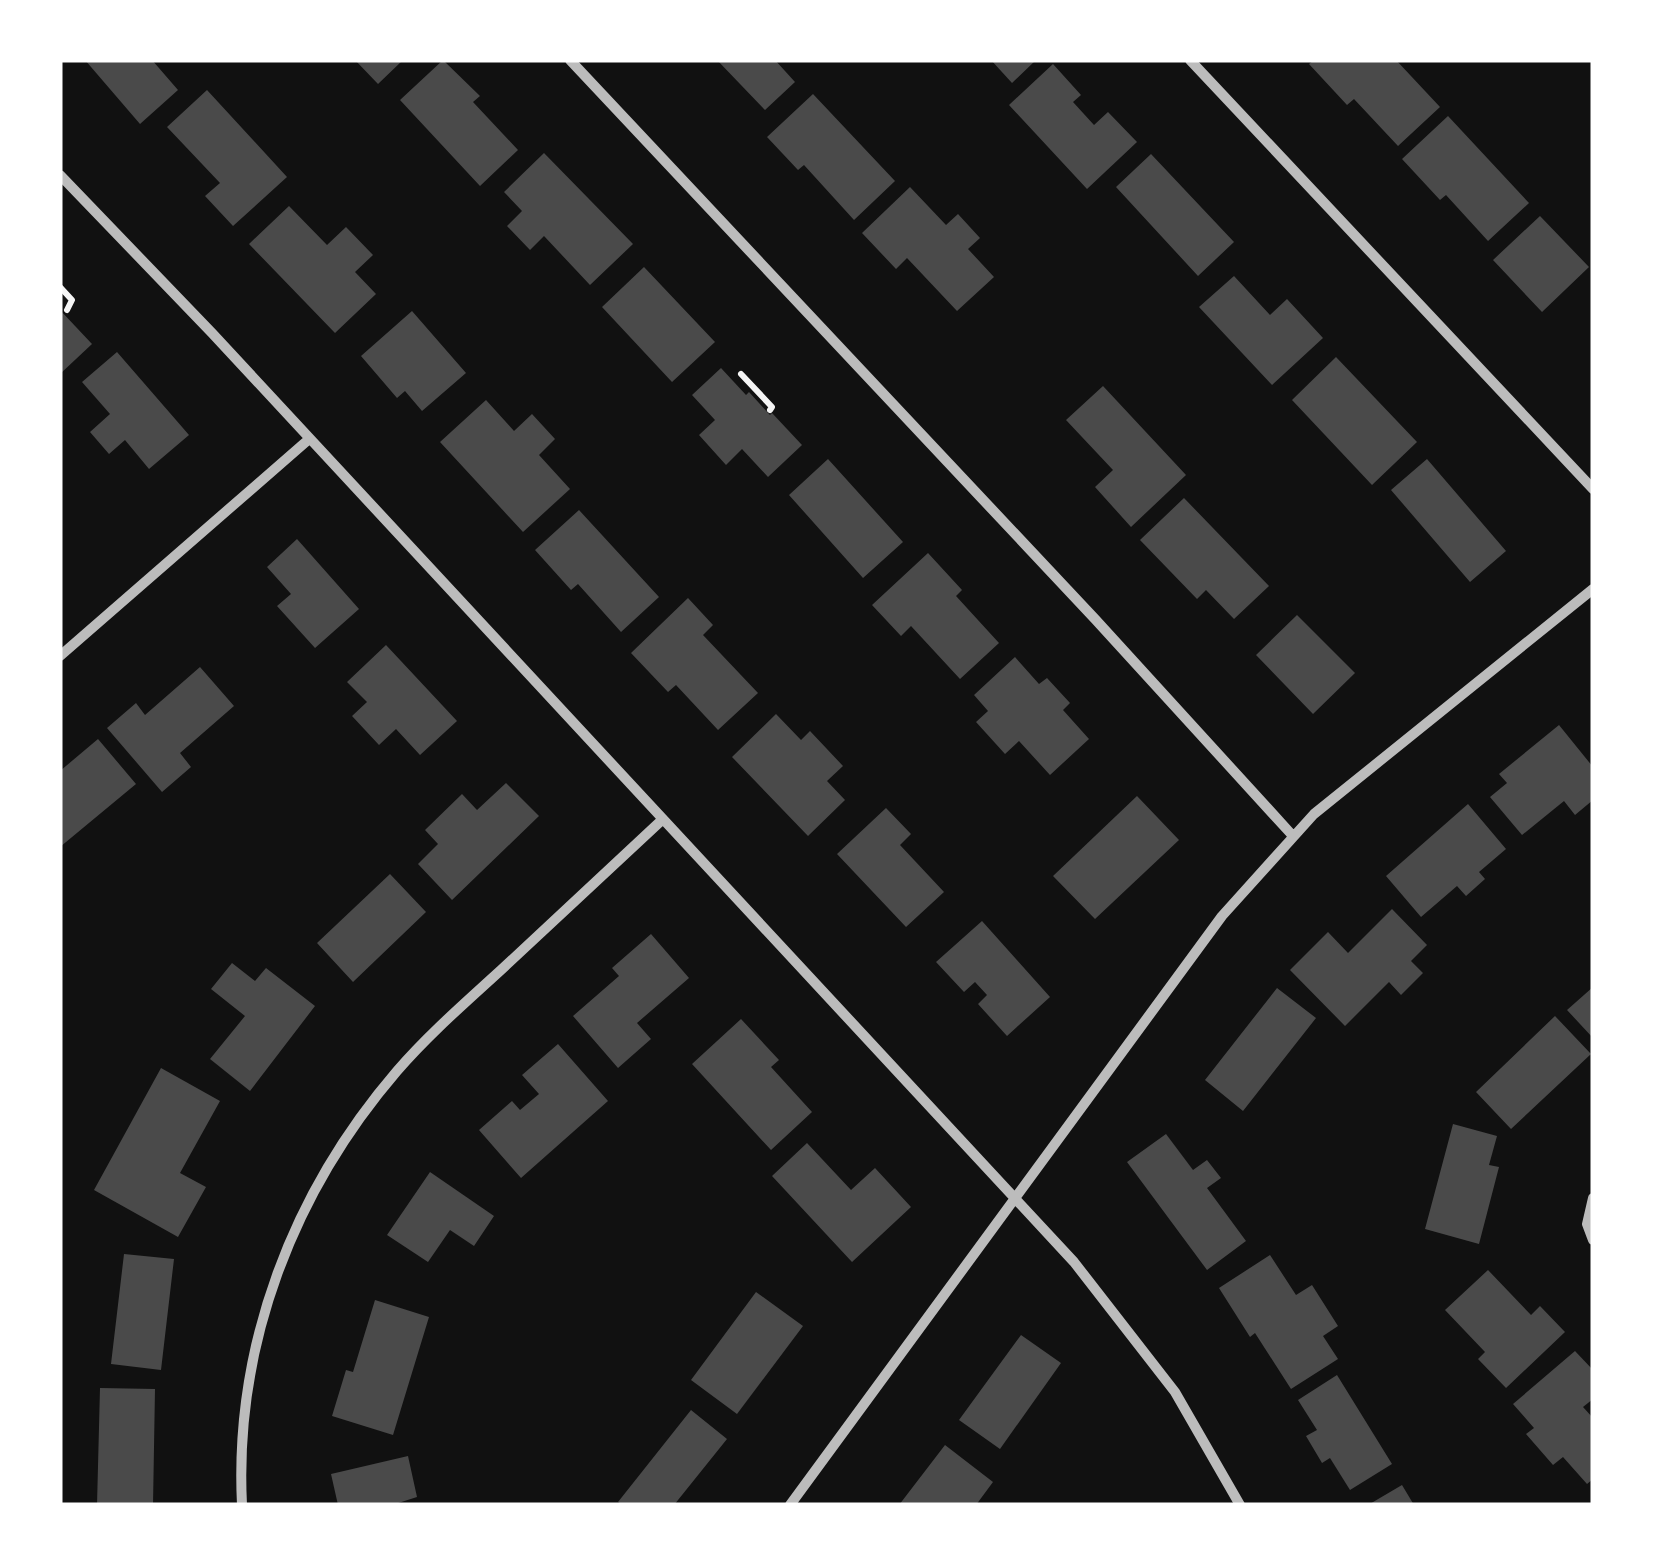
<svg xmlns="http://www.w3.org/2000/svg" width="1653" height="1565" viewBox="0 0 1653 1565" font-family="'Zilla Slab',serif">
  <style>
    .building { fill: #4a4a4a }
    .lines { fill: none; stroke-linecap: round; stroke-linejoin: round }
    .path { stroke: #f5f5f5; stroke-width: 6 }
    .minor { stroke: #bcbcbc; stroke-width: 10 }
  </style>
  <rect width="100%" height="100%" fill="#111"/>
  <path class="building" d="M85 60H152L178 90 140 124Z
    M355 60H403L378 84Z
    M443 60 480 96 473 102 518 150 480 186 400 100Z
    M717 60H775L795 82 765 110Z
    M991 60H1036L1012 83Z
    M1314 60H1396L1440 107 1398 146 1354 99 1347 105 1309 64Z
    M1053 64 1081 95 1073 102 1094 125 1108 112 1137 142 1087 189 1009 105Z
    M207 90 287 177 233 226 205 196 220 183 167 127Z
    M813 94 895 181 854 220 804 165 798 170 767 137Z
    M1448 116 1529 203 1488 241 1446 195 1440 200 1402 159Z
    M544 153 633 244 590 285 544 236 530 250 507 226 522 211 504 192Z
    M1151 154 1234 242 1198 276 1116 187Z
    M910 187 946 225 958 214 980 238 968 249 994 277 957 311 907 258 896 269 862 233Z
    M289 206 327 245 346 227 373 255 355 272 376 294 335 333 249 244Z
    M1540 216 1589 267 1542 312 1493 260Z
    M644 267 715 342 672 382 602 307Z
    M1234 276 1270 315 1287 299 1323 338 1272 385 1199 307Z
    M60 310 92 344 60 374Z
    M412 311 466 373 422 411 405 391 397 398 361 356Z
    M117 352 189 435 149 469 125 440 109 454 90 432 110 414 82 382Z
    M1336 357 1417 442 1372 485 1292 400Z
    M721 368 746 395 749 392 770 415 772 413 802 445 768 477 742 449 726 465 699 435 715 420 692 395Z
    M1103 386 1186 475 1131 527 1095 487 1113 470 1066 420Z
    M486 400 514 431 532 414 555 439 539 455 570 489 523 532 440 442Z
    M828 459 903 542 863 578 789 495Z
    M1427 459 1506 551 1470 582 1391 490Z
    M1184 498 1269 586 1234 619 1206 590 1197 599 1140 540Z
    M579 510 659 597 621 632 578 584 571 590 535 550Z
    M297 539 359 609 315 648 277 606 291 594 267 567Z
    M928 553 962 590 956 596 999 643 960 679 911 626 901 636 872 605Z
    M688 598 713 625 703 635 758 693 718 730 676 685 668 692 631 653Z
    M1297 615 1355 673 1313 714 1256 655Z
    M386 645 457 721 420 755 396 729 379 745 352 716 367 702 347 682Z
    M1015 657 1039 684 1047 678 1070 703 1063 710 1089 739 1050 775 1019 741 1005 754 976 722 988 711 974 695Z
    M200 667 234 706 180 753 191 767 162 792 107 728 136 703 145 715Z
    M776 714 801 740 810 731 843 766 827 781 845 800 808 836 732 757Z
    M1559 725 1593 767V800L1575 815 1564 801 1522 835 1490 797 1507 783 1499 774Z
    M98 739 136 784 60 847V771Z
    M506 783 539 816 452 900 418 864 438 844 425 830 462 794 477 810Z
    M1137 796 1179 840 1095 919 1053 876Z
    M1468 804 1506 849 1479 872 1485 879 1466 896 1457 886 1421 917 1386 876Z
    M886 808 911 834 900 845 944 892 906 927 837 854Z
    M390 874 426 912 353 982 317 943Z
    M1392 909 1427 945 1411 961 1423 973 1401 995 1389 982 1345 1026 1290 970 1328 932 1348 953Z
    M982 921 1050 997 1007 1036 978 1004 987 995 975 982 964 992 936 962Z
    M651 934 689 978 637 1023 651 1039 618 1068 573 1016 619 976 612 968Z
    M232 963 255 981 266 968 315 1006 250 1091 210 1059 245 1016 211 989Z
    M1593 987V1038L1567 1010Z
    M1277 988 1316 1018 1243 1111 1205 1080Z
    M1555 1016 1591 1054 1511 1129 1476 1092Z
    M741 1019 779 1060 771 1067 812 1112 771 1150 692 1064Z
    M558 1044 608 1101 521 1178 479 1130 512 1101 520 1110 539 1094 522 1075Z
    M161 1068 220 1101 180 1173 206 1187 178 1237 94 1190Z
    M1453 1124 1497 1136 1489 1165 1499 1167 1479 1244 1425 1229Z
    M1166 1134 1193 1170 1207 1160 1221 1178 1207 1188 1246 1241 1207 1270 1127 1162Z
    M807 1143 851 1190 875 1168 911 1207 852 1262 772 1176Z
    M430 1172 494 1216 474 1246 450 1230 428 1262 387 1235Z
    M124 1254 174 1259 161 1370 111 1364Z
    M1270 1255 1296 1295 1312 1285 1338 1326 1323 1336 1338 1359 1291 1389 1255 1333 1250 1337 1219 1288Z
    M1488 1270 1531 1315 1540 1306 1565 1332 1506 1388 1478 1359 1485 1352 1445 1310Z
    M756 1292 803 1326 737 1414 691 1380Z
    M375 1300 429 1317 393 1435 332 1416 346 1370 353 1372Z
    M1021 1335 1061 1363 1000 1449 959 1420Z
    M1575 1351 1593 1370V1399L1583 1407 1593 1418V1479L1587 1484 1563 1457 1553 1465 1526 1434 1534 1428 1513 1404Z
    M1337 1375 1392 1464 1350 1490 1330 1458 1322 1463 1306 1436 1317 1430 1298 1400Z
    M100 1388 155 1389 153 1505H97Z
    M691 1410 727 1439 674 1505H623L618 1502Z
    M945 1445 993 1482 976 1505H899Z
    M408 1456 417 1497 392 1505H338L331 1474Z
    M1402 1485 1414 1505H1368Z"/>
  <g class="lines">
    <path class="path" d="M60 287 72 300 67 310
      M741 374 772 407 770 410"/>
    <path class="minor" d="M570 60 1095 619 1293 836
      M1190 60 1593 489
      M60 175 212 333 1074 1262 1175 1392 1240 1505
      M60 656 308 440
      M1593 1198 1587 1224 1593 1240
      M242 1505C234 1345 293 1192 397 1071 428 1035 466 1002 501 970 555 920 609 870 663 819
      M790 1505 1222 916 1314 814 1593 589"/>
  </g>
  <rect width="1653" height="1565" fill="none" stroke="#ffffff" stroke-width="125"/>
</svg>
